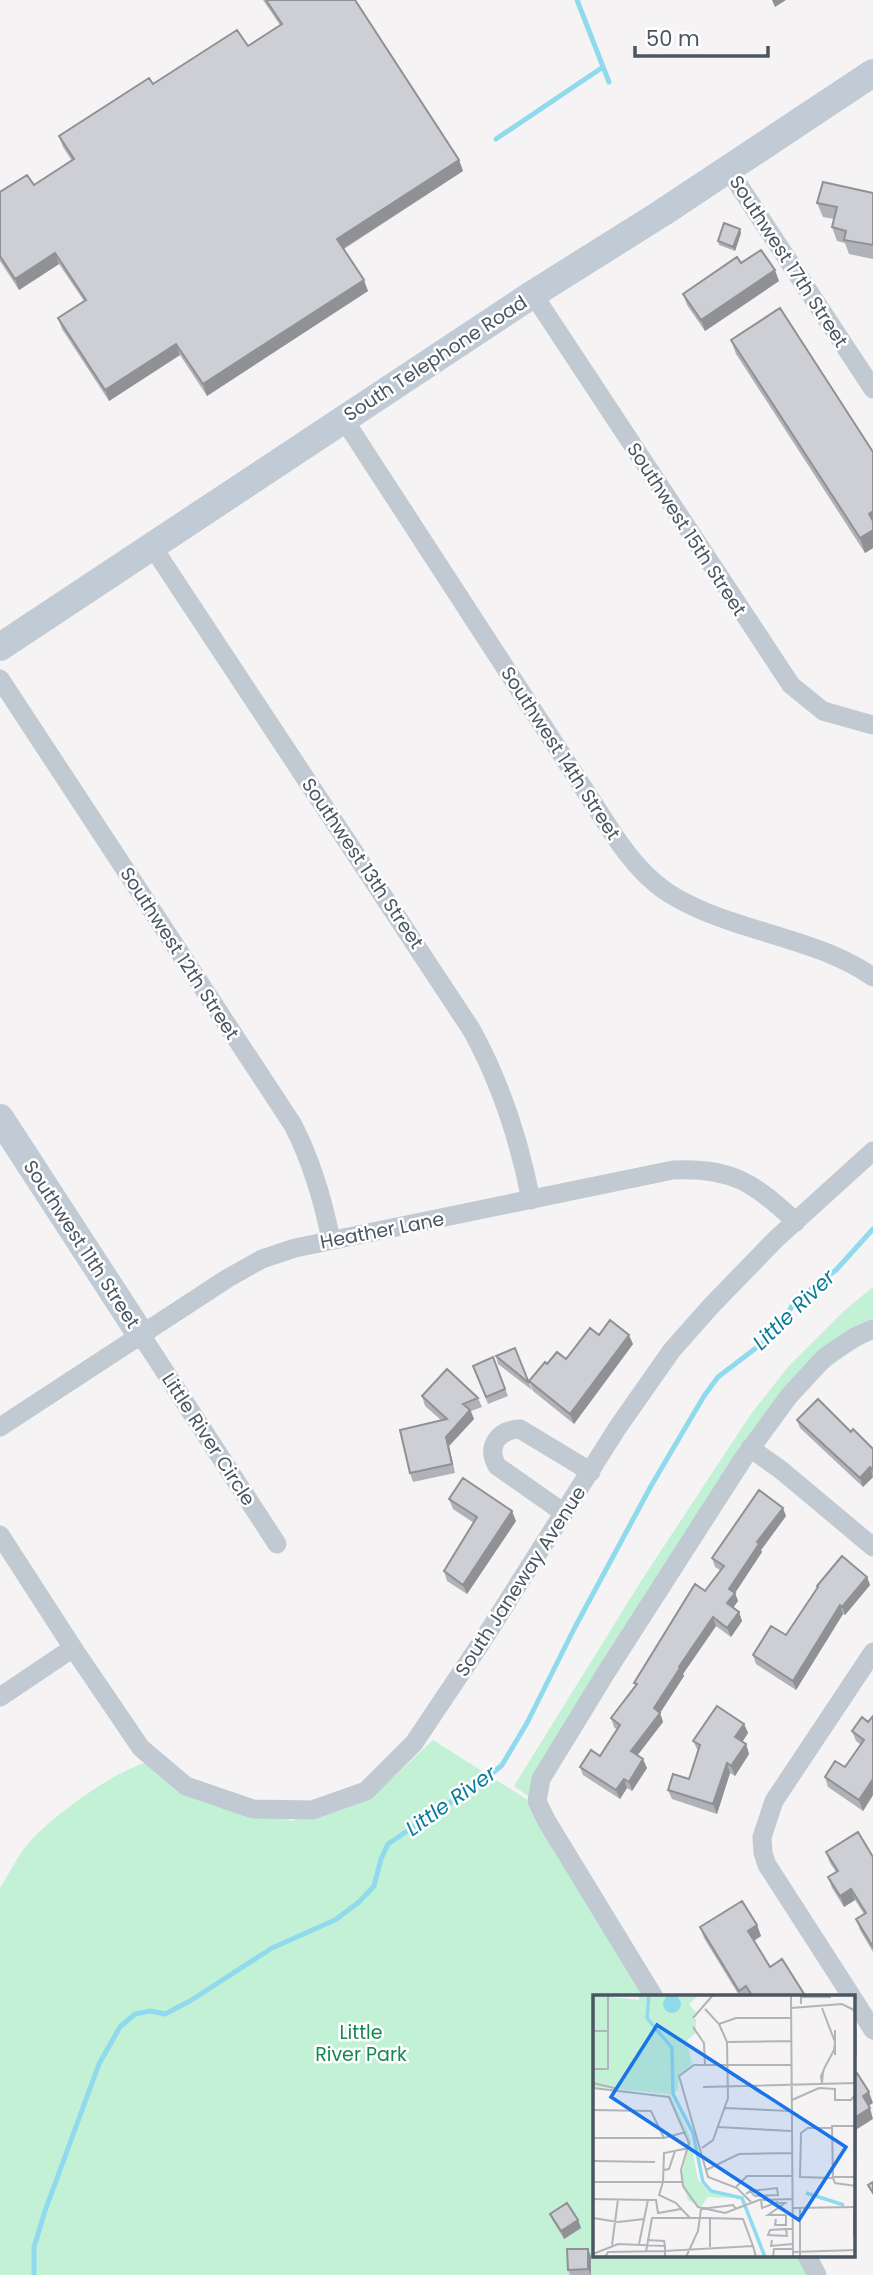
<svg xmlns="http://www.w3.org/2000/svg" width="873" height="2275" viewBox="0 0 873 2275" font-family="Poppins,sans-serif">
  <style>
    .green { fill: #c3f1d5 }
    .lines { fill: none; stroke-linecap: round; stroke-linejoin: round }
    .stream { stroke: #90daee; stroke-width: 5 }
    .street { stroke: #c1cad2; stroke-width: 19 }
    .secondary { stroke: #c1cbd6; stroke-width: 28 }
    .wall { fill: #b0b2b7 }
    .shaded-wall { fill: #909195 }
    .building { fill: #cdcfd5; stroke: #909195; stroke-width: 2 }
    .labels { text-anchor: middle; stroke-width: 5; stroke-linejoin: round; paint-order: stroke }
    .street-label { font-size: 19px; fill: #4a5661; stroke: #fff }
    .park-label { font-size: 19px; fill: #17864f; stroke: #fff }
    .water-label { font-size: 21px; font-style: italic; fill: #0c7c9b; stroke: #fff }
    .inset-river { fill: none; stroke: #90daee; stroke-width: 3.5 }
    .inset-road { fill: none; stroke: #b1b4b9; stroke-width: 2 }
    .view { fill: #1a73e8; fill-opacity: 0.15; stroke: #1a73e8; stroke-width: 3.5 }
    .inset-edge { fill: none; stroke: #4a5661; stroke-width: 3.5 }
  </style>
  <rect width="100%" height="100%" fill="#f5f3f3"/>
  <path class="green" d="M873 1287V1339C835 1358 804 1389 773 1418L532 1799 514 1786 643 1578 751 1414 789 1366 844 1311Z
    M433 1740 526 1799 645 1997H595V2256H798L808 2275H0V1888C10 1872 20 1851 33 1838 60 1811 112 1773 147 1762L291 1821 370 1799Z"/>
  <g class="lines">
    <path class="stream" d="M577 0 609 82
      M496 139 603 67
      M34 2275V2247L45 2211 99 2064 120 2027 135 2014 150 2011 165 2014 190 2001 272 1948 335 1920 359 1902 374 1886 381 1859 388 1844 441 1808 480 1784 502 1765 527 1723 574 1629 651 1486 704 1396 718 1377 777 1332 792 1306 802 1296 836 1270 873 1229"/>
    <path class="street" d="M728 169 873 389
      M533 294 791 685 823 711 873 725
      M343 418 612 832C627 855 646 879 670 894 733 933 812 935 873 977
      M152 546 471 1029C501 1083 519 1139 531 1200
      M0 679 293 1125C312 1162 323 1200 331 1240
      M141 1335 277 1544
      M0 1427 228 1278 262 1259 295 1248 673 1170C732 1167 754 1183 796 1222
      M750 1448 781 1470 873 1547
      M564 1513 497 1466C486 1446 498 1430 520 1429L591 1472
      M0 1535 73 1648 141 1748 186 1786 253 1809 312 1810 366 1791 414 1743 483 1640 618 1427 672 1350 711 1306 776 1239 873 1151
      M0 1697 73 1648
      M654 1997 546 1820 537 1801 541 1779 607 1671 743 1459 789 1396 825 1357 855 1337 873 1329
      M852 1997 767 1865 763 1853 762 1837 774 1801 873 1652
      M854 2000 873 2030
      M807 2256 817 2275"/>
    <path class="secondary" d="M0 647 533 294 662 213 873 73
      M0 1118 141 1335"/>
  </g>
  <path class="wall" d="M263 0H355L459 160 463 171 344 249 368 291 207 396 180 355 109 401 62 329 58 318 84 301 59 264 19 290 0 261V192L34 185 72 161 63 147 59 136 153 84 248 46 280 25Z
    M873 193V259L849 254 845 243 837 241 832 227 834 219 823 217 817 203Z
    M741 233 735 251 719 245 718 241Z
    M741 263 779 281 705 331 687 305 683 294Z
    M731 340 873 452V548L865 553 736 354Z
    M599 1335 633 1344 574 1424 533 1391 529 1381 547 1364 566 1359Z
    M515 1348 532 1390 498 1364 496 1356Z
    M493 1357 508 1396 488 1404 473 1366Z
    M422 1396 478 1398 482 1407 471 1411 474 1419 449 1446 455 1473 413 1482 410 1473 441 1420 425 1406Z
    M797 1420 851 1432 873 1449V1477L863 1487 800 1428Z
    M449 1499 516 1521 467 1594 447 1581 444 1571 474 1523 453 1509Z
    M786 1516 761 1550 762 1552 735 1593 738 1601 733 1608 739 1612 742 1621 731 1637 716 1626 683 1674 684 1676 660 1713 663 1722 637 1755 647 1768 632 1791 627 1788 620 1799 583 1775 580 1767 600 1756 617 1730 614 1727 611 1718 635 1685 634 1683 720 1570 715 1567 712 1558Z
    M867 1577 870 1585 845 1615 843 1614 796 1690 756 1664 753 1655 786 1635 818 1588 817 1586Z
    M873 1716V1795L863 1811 828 1787 825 1777 845 1767 860 1744 856 1741 852 1731 868 1722Z
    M744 1724 748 1733 742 1742 746 1744 749 1754 735 1776 730 1773 717 1814 672 1799 668 1790 689 1779 698 1751 693 1741Z
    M826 1852 873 1857V1952L860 1930 856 1919 864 1914 855 1900 844 1907 832 1888 828 1877 836 1872 830 1863Z
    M757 1925 761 1936 754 1941 770 1967 806 1997H740L704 1938 700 1927Z
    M550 2214 578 2220 581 2228 564 2239 553 2221Z
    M591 2256V2275H570L568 2270Z"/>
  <path class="shaded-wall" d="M772 0H786L775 7Z
    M459 160 463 171 341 250 337 239Z
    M740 229 741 233 735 251 733 247Z
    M55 253 59 264 19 290 15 279Z
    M775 270 779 281 705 331 701 320Z
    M364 280 368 291 207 396 203 384Z
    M176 344 180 355 109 401 105 390Z
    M873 511V527L869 514Z
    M873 530V548L865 553 860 538Z
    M629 1335 633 1344 574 1424 570 1414Z
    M470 1410 474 1419 449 1446 455 1473 446 1437Z
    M870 1467 873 1477 863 1487 860 1478Z
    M783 1508 786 1516 761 1550 762 1552 735 1593 738 1601 730 1612 727 1603 729 1589 757 1542Z
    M512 1511 516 1521 467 1594 463 1585Z
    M867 1577 870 1585 845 1615 842 1607Z
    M840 1605 843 1614 796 1690 793 1681Z
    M739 1612 742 1621 731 1637 727 1628Z
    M713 1617 716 1626 683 1674 684 1676 660 1713 663 1722 634 1760 631 1751 654 1708 679 1667Z
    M744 1724 748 1733 739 1747 735 1737Z
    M746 1744 749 1754 735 1776 731 1766Z
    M643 1759 647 1768 632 1791 629 1782Z
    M727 1763 730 1773 717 1814 713 1804Z
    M624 1779 627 1788 620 1799 616 1790Z
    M873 1779V1795L863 1811 859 1800Z
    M851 1889 855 1900 844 1907 840 1896Z
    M757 1925 761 1936 752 1942 748 1931Z
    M869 2092 873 2103 867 2107 863 2096Z
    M870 2108 873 2119 854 2131V2118Z
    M578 2220 581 2228 564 2239 561 2231Z
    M588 2249 591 2256V2275L588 2269Z"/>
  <path class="building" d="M266 0H355L459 160 337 239 364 280 203 384 176 344 105 390 58 318 86 300 55 253 15 279 0 256V192L27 175 34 185 74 159 59 136 149 78 153 84 237 30 248 46 282 24Z
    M823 182 873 193V245L844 240 846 231 832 227 837 207 817 203Z
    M724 223 740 229 733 247 718 241Z
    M761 250 775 270 701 320 683 294 737 257 741 263Z
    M780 308 873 452V511L869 514 873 521V530L860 538 731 340Z
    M610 1320 629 1335 570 1414 529 1381 545 1362 547 1364 557 1352 566 1359 590 1328 599 1335Z
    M515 1348 529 1383 496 1356Z
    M493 1357 505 1389 486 1397 473 1366Z
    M447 1369 478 1398 463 1404 470 1410 446 1437 452 1464 410 1473 400 1430 447 1419 422 1396Z
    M818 1399 851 1432 853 1429 873 1449V1470L870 1467 860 1478 797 1420Z
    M463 1478 512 1511 463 1585 444 1571 477 1517 449 1499Z
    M759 1490 783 1508 757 1542 759 1544 729 1589 735 1593 727 1603 739 1612 727 1628 713 1617 679 1667 680 1668 654 1708 660 1713 631 1751 643 1759 629 1782 624 1779 616 1790 580 1767 591 1750 600 1756 620 1725 611 1718 637 1684 634 1683 695 1584 705 1591 724 1566 712 1558Z
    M842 1556 867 1577 842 1607 840 1605 793 1681 753 1655 771 1626 786 1635 818 1587 817 1586Z
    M717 1706 744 1724 735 1737 746 1744 731 1766 727 1763 713 1804 668 1790 673 1774 689 1779 700 1745 693 1741Z
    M873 1716V1779L859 1800 825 1777 835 1761 845 1767 864 1740 852 1731 862 1717 868 1722Z
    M858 1832 873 1857V1947L856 1919 866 1913 851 1889 840 1896 828 1877 838 1871 826 1852Z
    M742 1901 757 1925 748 1931 770 1967 782 1959 806 1997H753L746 1986 739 1991 700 1927Z
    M854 2073 855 2075 857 2073 869 2092 863 2096 870 2108 854 2118Z
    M873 2182V2193L868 2185Z
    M567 2203 578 2220 561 2231 550 2214Z
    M567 2249H588V2269L568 2270Z"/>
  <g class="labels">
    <g class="street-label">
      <text transform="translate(789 261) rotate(57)" y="7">Southwest 17th Street</text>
      <text transform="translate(435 358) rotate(-33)" y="7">South Telephone Road</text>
      <text transform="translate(687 529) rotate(57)" y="7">Southwest 15th Street</text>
      <text transform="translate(561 753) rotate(57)" y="7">Southwest 14th Street</text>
      <text transform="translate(363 863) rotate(56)" y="7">Southwest 13th Street</text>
      <text transform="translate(180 953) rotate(57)" y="7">Southwest 12th Street</text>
      <text transform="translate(382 1230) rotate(-11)" y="7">Heather Lane</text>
      <text transform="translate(82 1244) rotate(57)" y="7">Southwest 11th Street</text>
      <text transform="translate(209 1439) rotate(57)" y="7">Little River Circle</text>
      <text transform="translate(520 1581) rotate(-57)" y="7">South Janeway Avenue</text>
    </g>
    <g class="park-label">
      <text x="361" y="2039">Little<tspan x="361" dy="22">River Park</tspan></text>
    </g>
    <g class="water-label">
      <text transform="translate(794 1310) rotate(-44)" y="7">Little River</text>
      <text transform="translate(451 1801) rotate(-35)" y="7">Little River</text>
    </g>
  </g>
  <g transform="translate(593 1995)">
    <rect width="262" height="262" fill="#f5f3f3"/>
    <path d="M0 0 46 5V0H106L96 9 104 19 100 24H103V38L94 45 99 70 86 79 85 95 77 99 97 142 105 185 116 197 136 200 139 203 115 202 108 212 95 205 88 182 95 155 93 137 75 99 0 92Z" fill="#c3f1d5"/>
    <path d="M70 9a9 9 0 1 1 18 0a9 9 0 1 1-18 0Z" fill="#90daee"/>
    <path class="inset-river" d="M56 0 54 23 79 53 80 99 100 138 110 187 118 196 149 203 172 262M213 198 251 210"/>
    <path class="inset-road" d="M198 0 200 262M208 9V2H238M198 13 249 9 263 16M229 13 242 47 241 55 231 74 230 77 228 81 229 88 230 77M100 23 120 0M126 29 143 23H198M100 32 111 48 112 70M263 34V62M0 36H15V0M134 47 198 46M242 60V35M0 74H15V36M0 88 21 93V97M110 92 263 88M0 93 76 102 96 148 88 175 90 191 105 212 132 218 166 205 200 204M199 105 226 93 242 94V105H258L263 99M132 113 198 116M0 115 58 116 71 143M125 132 198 136M0 143H71L93 137M109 153 120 145 135 103 134 47 126 29 112 14M0 166 62 167M70 175 76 174 82 156M113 175 146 159 199 158M206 182 240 183 242 188 263 191M207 182 208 138 215 133H239M240 182H262M240 183 239 131H262M0 187H89M70 187 71 158 96 153M70 187 66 200 83 208 97 223M143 192 154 181H199M262 192 263 126M153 199 157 196 162 201 185 200 184 193 157 196M0 204 55 205 46 249M168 204 169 213 185 207M55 205H63L65 218 88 214M158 207 144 193 115 182 86 81 101 70H198M185 208H192L175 220H193M261 212V241M200 213 263 212M108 214 140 210 143 214M207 214V262M0 223 25 227 51 224M117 223 150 224 160 251M183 224 182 230H193V220M193 234 194 241 175 240 177 235 193 234H199M54 245 71 246 72 251M179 245 178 251 199 249M19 250 25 204M53 257 59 223H117V252M200 257 263 255M0 259 25 249 72 251V256L160 251 163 262M12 262 15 257 72 256V262M93 262 105 236 108 214M180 262 181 254H199"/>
    <path class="view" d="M64 30 253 152 206 225 18 102Z"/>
    <rect width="262" height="262" class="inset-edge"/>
  </g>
  <path d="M635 46v10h133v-10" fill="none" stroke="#4a5661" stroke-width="3.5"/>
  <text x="646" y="46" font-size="21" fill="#4a5661" stroke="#ffffff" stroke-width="5" paint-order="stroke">50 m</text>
</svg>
